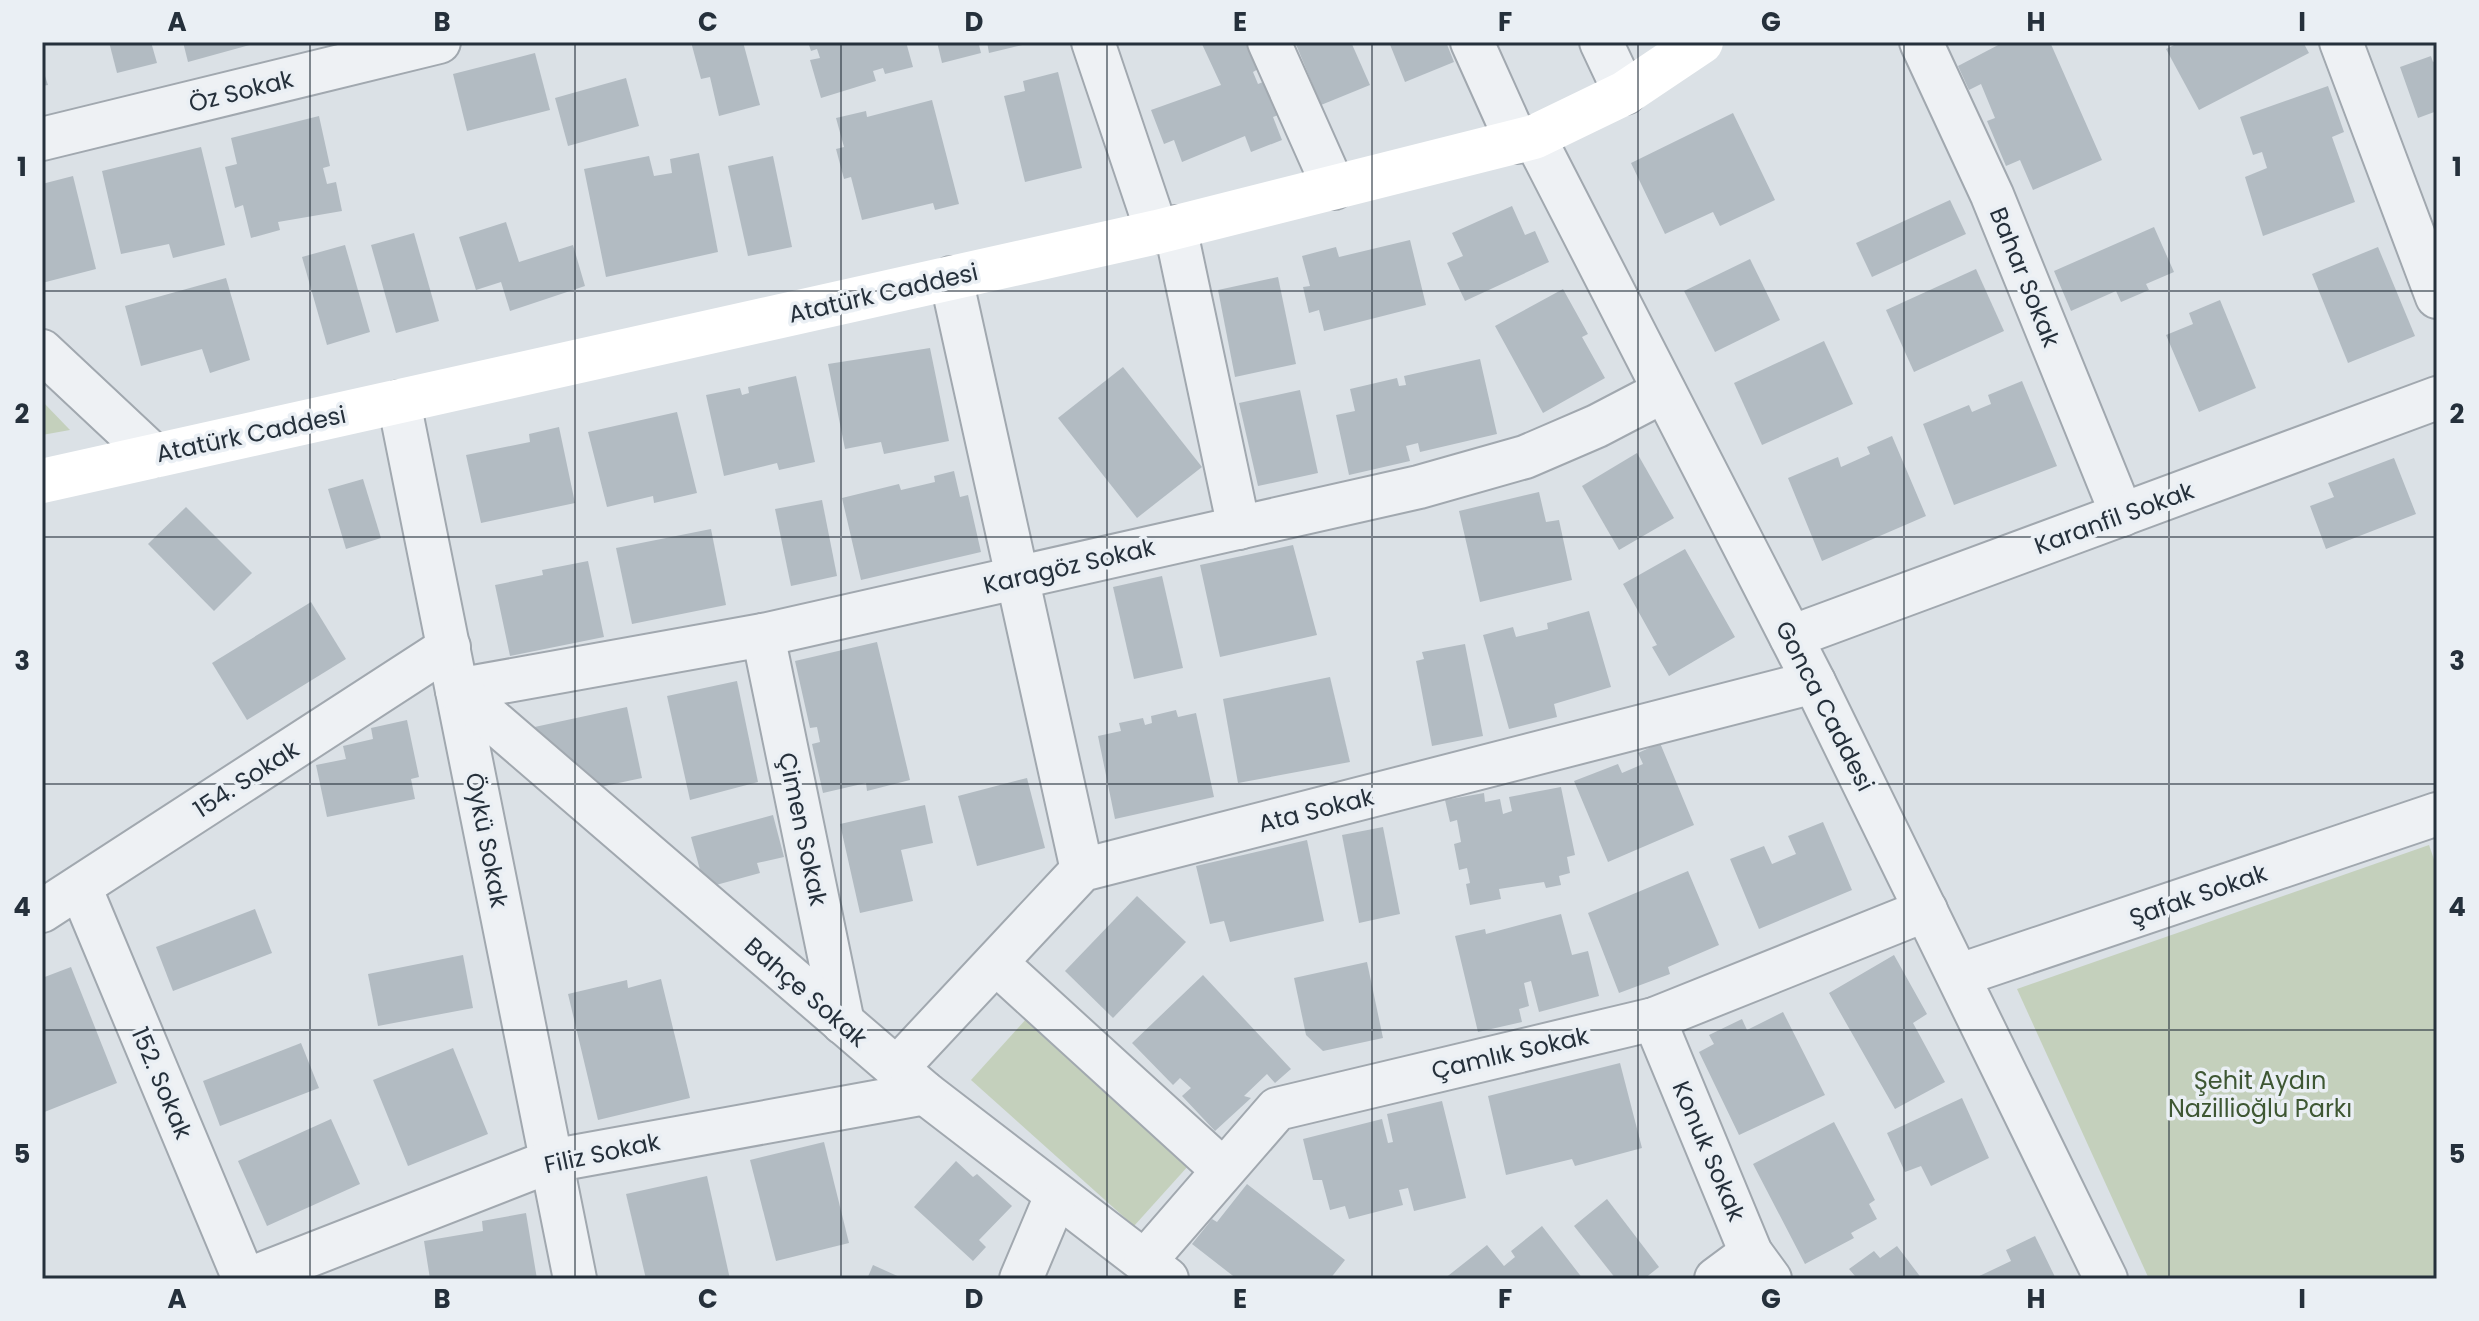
<svg xmlns="http://www.w3.org/2000/svg" width="2479" height="1321" font-family="Poppins,sans-serif">
<style>
.green{fill:#c4d0bc}
.building{fill:#b2bbc2}
.lines{fill:none;stroke-linecap:round;stroke-linejoin:round}
.minor-casing{stroke:#a1a8af;stroke-width:46}
.minor{stroke:#eef1f4;stroke-width:42}
.secondary{stroke:#fff;stroke-width:44}
.grid{fill:none;stroke:#25303b;stroke-width:2;stroke-opacity:0.55}
.labels{text-anchor:middle;dominant-baseline:central;stroke-width:7;stroke-linejoin:round;paint-order:stroke}
.street-label{font-size:24px;fill:#25303b;stroke:#eaeff4}
.park-label{font-size:24px;fill:#3e5733;stroke:#eaeff4}
.neatline{fill:none;stroke:#25303b;stroke-width:3}
.grid-label{font-size:26px;text-anchor:middle;font-weight:bold;fill:#25303b}
</style>
<rect width="100%" height="100%" fill="#dbe1e6"/>
<g class="green">
<path d="M 42,401 L 70,430 L 42,435 Z"/>
<path d="M 2429,845 L 2437,868 L 2437,1279 L 2149,1279 L 2017,989 Z"/>
<path d="M 1027,1018 L 1189,1165 L 1134,1226 L 971,1080 Z"/>
</g>
<g class="building">
<path d="M 109,42 L 151,42 L 157,63 L 117,73 Z"/>
<path d="M 183,42 L 257,42 L 257,43 L 188,62 Z"/>
<path d="M 691,42 L 743,42 L 760,105 L 719,116 L 710,77 L 701,79 Z"/>
<path d="M 808,42 L 906,42 L 913,67 L 885,74 L 883,68 L 873,71 L 876,81 L 821,98 L 810,60 L 820,58 L 817,49 L 811,51 Z"/>
<path d="M 937,42 L 986,42 L 986,43 L 979,45 L 981,53 L 942,63 Z"/>
<path d="M 987,42 L 1031,42 L 1031,43 L 989,53 Z"/>
<path d="M 1201,42 L 1248,42 L 1260,68 L 1253,72 L 1258,84 L 1268,80 L 1281,114 L 1273,117 L 1282,140 L 1251,152 L 1245,136 L 1182,162 L 1174,140 L 1164,144 L 1151,110 L 1221,85 Z"/>
<path d="M 1295,42 L 1351,42 L 1370,85 L 1321,105 Z"/>
<path d="M 1389,42 L 1446,42 L 1454,62 L 1405,82 Z"/>
<path d="M 2004,42 L 2050,42 L 2102,160 L 2033,190 L 2020,160 L 2006,166 L 1987,121 L 1995,118 L 1981,84 L 1969,90 L 1958,66 Z"/>
<path d="M 2180,42 L 2303,42 L 2309,53 L 2199,110 L 2166,49 Z"/>
<path d="M 535,53 L 550,110 L 467,131 L 453,74 Z"/>
<path d="M 2431,56 L 2433,62 L 2437,60 L 2437,111 L 2418,118 L 2400,67 Z"/>
<path d="M 42,67 L 48,85 L 42,86 Z"/>
<path d="M 1058,72 L 1082,168 L 1025,182 L 1004,96 L 1025,91 L 1023,81 Z"/>
<path d="M 626,78 L 639,126 L 568,146 L 555,98 Z"/>
<path d="M 2328,86 L 2344,132 L 2332,137 L 2355,202 L 2263,236 L 2245,177 L 2267,168 L 2262,152 L 2253,155 L 2240,117 Z"/>
<path d="M 932,100 L 959,204 L 935,210 L 933,203 L 862,220 L 851,177 L 844,179 L 836,149 L 844,147 L 836,118 L 866,111 L 867,117 Z"/>
<path d="M 1733,113 L 1775,200 L 1720,226 L 1713,212 L 1665,234 L 1631,163 Z"/>
<path d="M 319,116 L 330,166 L 323,168 L 327,184 L 336,182 L 342,211 L 278,222 L 280,230 L 251,238 L 243,205 L 235,208 L 225,167 L 237,164 L 231,138 Z"/>
<path d="M 201,147 L 225,245 L 173,258 L 169,244 L 121,254 L 102,171 Z"/>
<path d="M 699,153 L 718,252 L 606,277 L 584,169 L 649,156 L 654,176 L 672,173 L 670,159 Z"/>
<path d="M 773,156 L 792,247 L 748,256 L 728,166 Z"/>
<path d="M 73,176 L 96,269 L 42,283 L 42,184 Z"/>
<path d="M 1950,200 L 1966,234 L 1872,277 L 1856,243 Z"/>
<path d="M 1512,206 L 1525,235 L 1535,231 L 1549,262 L 1465,301 L 1447,263 L 1463,256 L 1452,233 Z"/>
<path d="M 506,222 L 519,262 L 573,245 L 585,286 L 510,311 L 501,282 L 476,290 L 459,237 Z"/>
<path d="M 2154,227 L 2174,272 L 2146,284 L 2149,290 L 2121,302 L 2116,291 L 2071,311 L 2054,271 Z"/>
<path d="M 414,233 L 439,321 L 396,333 L 371,245 Z"/>
<path d="M 1410,240 L 1426,305 L 1324,331 L 1319,310 L 1309,313 L 1303,287 L 1310,286 L 1302,256 L 1336,247 L 1339,257 Z"/>
<path d="M 345,245 L 370,332 L 327,345 L 302,257 Z"/>
<path d="M 2378,247 L 2415,336 L 2348,363 L 2312,274 Z"/>
<path d="M 1750,259 L 1780,320 L 1715,352 L 1684,291 Z"/>
<path d="M 1976,269 L 2004,331 L 1914,372 L 1886,310 Z"/>
<path d="M 1278,277 L 1296,364 L 1235,377 L 1218,290 Z"/>
<path d="M 226,278 L 250,360 L 210,373 L 202,349 L 141,366 L 125,306 Z"/>
<path d="M 1563,289 L 1588,334 L 1582,337 L 1605,378 L 1543,413 L 1495,326 Z"/>
<path d="M 2220,300 L 2256,388 L 2199,412 L 2166,335 L 2193,324 L 2189,313 Z"/>
<path d="M 1824,341 L 1853,404 L 1762,445 L 1734,383 Z"/>
<path d="M 930,348 L 949,441 L 884,454 L 881,442 L 845,449 L 828,364 Z"/>
<path d="M 1480,359 L 1497,434 L 1420,452 L 1418,443 L 1406,446 L 1410,461 L 1349,475 L 1336,415 L 1355,411 L 1350,389 L 1397,378 L 1399,386 L 1406,385 L 1404,376 Z"/>
<path d="M 1123,367 L 1202,467 L 1137,518 L 1058,418 Z"/>
<path d="M 796,376 L 815,462 L 779,470 L 777,463 L 724,476 L 706,395 L 740,388 L 742,395 L 749,393 L 748,387 Z"/>
<path d="M 2022,381 L 2057,466 L 1954,505 L 1923,424 L 1969,405 L 1972,412 L 1979,409 L 1991,404 L 1988,395 Z"/>
<path d="M 1300,390 L 1318,473 L 1258,486 L 1239,403 Z"/>
<path d="M 677,412 L 697,493 L 654,503 L 653,496 L 607,507 L 588,432 Z"/>
<path d="M 559,427 L 575,503 L 481,523 L 466,455 L 530,442 L 529,434 Z"/>
<path d="M 1892,436 L 1926,516 L 1822,561 L 1788,478 L 1838,457 L 1841,467 L 1870,454 L 1867,447 Z"/>
<path d="M 1637,453 L 1674,518 L 1619,550 L 1582,486 Z"/>
<path d="M 2394,458 L 2416,514 L 2326,549 L 2310,506 L 2334,497 L 2328,483 Z"/>
<path d="M 954,471 L 960,497 L 968,495 L 981,552 L 861,580 L 842,498 L 899,484 L 901,490 L 935,482 L 934,476 Z"/>
<path d="M 363,479 L 381,538 L 346,549 L 328,489 Z"/>
<path d="M 1539,492 L 1546,522 L 1559,520 L 1572,580 L 1480,602 L 1459,511 Z"/>
<path d="M 822,500 L 837,576 L 791,586 L 775,509 Z"/>
<path d="M 186,507 L 252,573 L 214,611 L 148,544 Z"/>
<path d="M 711,529 L 726,605 L 632,624 L 616,548 Z"/>
<path d="M 1293,545 L 1317,635 L 1220,657 L 1200,565 Z"/>
<path d="M 1685,549 L 1735,637 L 1669,676 L 1652,647 L 1657,645 L 1623,584 Z"/>
<path d="M 588,561 L 604,637 L 510,656 L 495,585 L 543,575 L 542,570 Z"/>
<path d="M 1162,576 L 1183,668 L 1134,679 L 1113,587 Z"/>
<path d="M 311,602 L 346,659 L 247,720 L 212,663 Z"/>
<path d="M 1589,611 L 1611,687 L 1554,704 L 1557,717 L 1509,729 L 1483,635 L 1513,627 L 1516,637 L 1548,629 L 1547,623 Z"/>
<path d="M 877,642 L 910,780 L 867,791 L 866,783 L 823,793 L 812,744 L 820,742 L 817,727 L 810,728 L 795,661 Z"/>
<path d="M 1465,644 L 1483,736 L 1432,746 L 1416,661 L 1424,659 L 1422,652 Z"/>
<path d="M 1330,677 L 1350,762 L 1238,783 L 1223,699 Z"/>
<path d="M 737,681 L 758,782 L 690,800 L 667,696 Z"/>
<path d="M 627,707 L 642,778 L 595,788 L 530,728 Z"/>
<path d="M 1176,710 L 1178,717 L 1196,713 L 1214,797 L 1115,819 L 1098,736 L 1121,731 L 1119,723 L 1143,718 L 1145,725 L 1152,723 L 1151,716 Z"/>
<path d="M 407,720 L 419,777 L 411,779 L 415,799 L 327,817 L 316,765 L 346,759 L 343,746 L 373,739 L 371,728 Z"/>
<path d="M 1660,743 L 1694,825 L 1608,862 L 1574,781 L 1618,764 L 1622,773 L 1643,764 L 1638,753 Z"/>
<path d="M 1027,778 L 1045,848 L 977,866 L 958,796 Z"/>
<path d="M 1561,787 L 1575,855 L 1567,857 L 1570,873 L 1559,876 L 1561,885 L 1546,888 L 1544,882 L 1499,889 L 1501,899 L 1470,905 L 1466,884 L 1470,883 L 1467,868 L 1459,870 L 1454,844 L 1461,842 L 1457,820 L 1450,822 L 1445,800 L 1484,793 L 1485,802 L 1500,799 L 1503,814 L 1512,811 L 1509,797 Z"/>
<path d="M 925,805 L 933,843 L 901,850 L 913,901 L 860,913 L 840,824 Z"/>
<path d="M 773,815 L 784,857 L 757,863 L 760,873 L 705,888 L 691,837 Z"/>
<path d="M 1823,822 L 1852,890 L 1759,929 L 1730,859 L 1764,846 L 1772,864 L 1796,854 L 1788,836 Z"/>
<path d="M 1383,827 L 1400,914 L 1359,923 L 1342,835 Z"/>
<path d="M 1307,840 L 1324,921 L 1230,942 L 1224,921 L 1210,924 L 1196,866 Z"/>
<path d="M 1688,871 L 1719,945 L 1668,967 L 1670,974 L 1619,993 L 1588,913 Z"/>
<path d="M 1137,896 L 1186,942 L 1113,1018 L 1065,971 Z"/>
<path d="M 255,909 L 272,953 L 173,991 L 156,947 Z"/>
<path d="M 1561,914 L 1572,955 L 1588,951 L 1599,996 L 1539,1012 L 1531,981 L 1524,983 L 1529,1006 L 1519,1009 L 1522,1022 L 1478,1032 L 1455,936 L 1485,929 L 1486,934 Z"/>
<path d="M 463,955 L 473,1008 L 378,1026 L 368,974 Z"/>
<path d="M 1894,955 L 1927,1014 L 1913,1023 L 1945,1082 L 1895,1109 L 1829,993 Z"/>
<path d="M 1367,962 L 1383,1038 L 1323,1051 L 1306,1035 L 1294,978 Z"/>
<path d="M 71,967 L 117,1083 L 42,1113 L 42,978 Z"/>
<path d="M 1203,975 L 1291,1069 L 1275,1083 L 1267,1074 L 1244,1096 L 1251,1098 L 1215,1131 L 1182,1096 L 1191,1088 L 1180,1078 L 1173,1085 L 1132,1043 Z"/>
<path d="M 661,979 L 690,1098 L 598,1120 L 568,994 L 627,980 L 628,988 Z"/>
<path d="M 1783,1012 L 1825,1095 L 1739,1135 L 1699,1052 L 1714,1044 L 1709,1035 L 1742,1019 L 1747,1030 Z"/>
<path d="M 301,1043 L 319,1088 L 220,1126 L 203,1081 Z"/>
<path d="M 453,1048 L 488,1134 L 408,1166 L 373,1080 Z"/>
<path d="M 1620,1063 L 1642,1148 L 1575,1166 L 1572,1159 L 1506,1175 L 1488,1096 Z"/>
<path d="M 1962,1098 L 1989,1158 L 1931,1186 L 1921,1166 L 1905,1172 L 1887,1133 Z"/>
<path d="M 1442,1101 L 1466,1198 L 1414,1211 L 1408,1188 L 1399,1190 L 1403,1205 L 1349,1219 L 1345,1206 L 1330,1210 L 1322,1180 L 1313,1180 L 1303,1139 L 1382,1119 L 1388,1143 L 1393,1142 L 1387,1114 Z"/>
<path d="M 331,1119 L 360,1184 L 267,1226 L 238,1161 Z"/>
<path d="M 1834,1122 L 1875,1200 L 1869,1204 L 1877,1219 L 1851,1233 L 1854,1238 L 1805,1264 L 1753,1164 Z"/>
<path d="M 824,1142 L 849,1243 L 776,1261 L 750,1160 Z"/>
<path d="M 956,1161 L 973,1177 L 977,1174 L 1012,1206 L 979,1240 L 986,1247 L 973,1261 L 914,1207 Z"/>
<path d="M 707,1176 L 730,1279 L 646,1279 L 626,1194 Z"/>
<path d="M 1247,1184 L 1345,1260 L 1330,1279 L 1237,1279 L 1192,1244 L 1212,1219 L 1217,1222 Z"/>
<path d="M 1607,1199 L 1659,1267 L 1644,1279 L 1616,1279 L 1574,1226 Z"/>
<path d="M 526,1213 L 537,1279 L 430,1279 L 424,1241 L 483,1231 L 482,1221 Z"/>
<path d="M 1542,1226 L 1583,1279 L 1444,1279 L 1487,1245 L 1504,1266 L 1515,1257 L 1511,1251 Z"/>
<path d="M 2035,1236 L 2056,1279 L 1973,1279 L 2011,1261 L 2006,1250 Z"/>
<path d="M 1897,1246 L 1922,1279 L 1851,1279 L 1855,1276 L 1849,1269 L 1874,1251 L 1880,1258 Z"/>
<path d="M 873,1265 L 904,1279 L 867,1279 Z"/>
</g>
<g class="lines">
<defs>
<g id="minor">
<path d="M 1093,42 L 1157,232"/>
<path d="M 1269,42 L 1334,188"/>
<path d="M 1472,42 L 1517,142"/>
<path d="M 1601,42 L 1625,93"/>
<path d="M 1921,42 L 1992,195 L 2122,515"/>
<path d="M 2341,42 L 2437,297"/>
<path d="M 1534,137 L 1814,682 L 2106,1279"/>
<path d="M 42,139 L 439,42"/>
<path d="M 1175,227 L 1239,528"/>
<path d="M 951,278 L 1082,870"/>
<path d="M 42,351 L 153,455"/>
<path d="M 399,402 L 575,1279"/>
<path d="M 763,635 L 843,1023"/>
<path d="M 1791,637 L 2437,398"/>
<path d="M 457,690 L 763,635 L 1419,487 L 1525,457 L 1597,426 L 1664,391"/>
<path d="M 457,690 L 925,1093 L 1167,1279"/>
<path d="M 80,887 L 244,1279"/>
<path d="M 42,911 L 449,647"/>
<path d="M 996,963 L 1223,1170"/>
<path d="M 1960,975 L 2437,814"/>
<path d="M 1654,1019 L 1751,1253 L 1770,1279"/>
<path d="M 896,1069 L 1082,870 L 1814,682"/>
<path d="M 1145,1261 L 1277,1109 L 1654,1019 L 1926,910"/>
<path d="M 249,1279 L 551,1161 L 925,1093"/>
<path d="M 1021,1279 L 1056,1196"/>
<path d="M 1716,1279 L 1751,1253"/>
</g>
</defs>
<use href="#minor" class="minor-casing"/>
<use href="#minor" class="minor"/>
<path class="secondary" d="M 42,481 L 1157,232 L 1534,137 L 1625,93 L 1701,42"/>
</g>
<path class="grid" d="M 310,42 L 310,1279M 575,42 L 575,1279M 841,42 L 841,1279M 1107,42 L 1107,1279M 1372,42 L 1372,1279M 1638,42 L 1638,1279M 1904,42 L 1904,1279M 2169,42 L 2169,1279M 42,291 L 2437,291M 42,537 L 2437,537M 42,784 L 2437,784M 42,1030 L 2437,1030"/>
<g class="labels">
<g class="street-label">
<text transform="translate(241 91) rotate(-14)">Öz Sokak</text>
<text transform="translate(2025 277) rotate(68)">Bahar Sokak</text>
<text transform="translate(883 293) rotate(-13)">Atatürk Caddesi</text>
<text transform="translate(251 434) rotate(-12)">Atatürk Caddesi</text>
<text transform="translate(2114 518) rotate(-20)">Karanfil Sokak</text>
<text transform="translate(1069 566) rotate(-13)">Karagöz Sokak</text>
<text transform="translate(1825 706) rotate(63)">Gonca Caddesi</text>
<text transform="translate(246 779) rotate(-33)">154. Sokak</text>
<text transform="translate(1316 810) rotate(-14)">Ata Sokak</text>
<text transform="translate(803 829) rotate(78)">Çimen Sokak</text>
<text transform="translate(487 840) rotate(79)">Öykü Sokak</text>
<text transform="translate(2198 895) rotate(-19)">Şafak Sokak</text>
<text transform="translate(806 992) rotate(41)">Bahçe Sokak</text>
<text transform="translate(1510 1053) rotate(-13)">Çamlık Sokak</text>
<text transform="translate(162 1083) rotate(67)">152. Sokak</text>
<text transform="translate(1709 1151) rotate(67)">Konuk Sokak</text>
<text transform="translate(602 1153) rotate(-12)">Filiz Sokak</text>
</g>
<g class="park-label">
<text x="2260" y="1080">Şehit Aydın<tspan x="2260" dy="28">Nazillioğlu Parkı</tspan></text>
</g>
</g>
<rect width="2479" height="1321" fill="none" stroke="#eaeff4" stroke-width="88"/>
<rect x="44" y="44" width="2391" height="1233" class="neatline"/>
<g class="grid-label">
<text x="177" y="31">A</text>
<text x="442" y="31">B</text>
<text x="708" y="31">C</text>
<text x="974" y="31">D</text>
<text x="1240" y="31">E</text>
<text x="1505" y="31">F</text>
<text x="1771" y="31">G</text>
<text x="2036" y="31">H</text>
<text x="2302" y="31">I</text>
<text x="22" y="176">1</text>
<text x="2457" y="176">1</text>
<text x="22" y="423">2</text>
<text x="2457" y="423">2</text>
<text x="22" y="670">3</text>
<text x="2457" y="670">3</text>
<text x="22" y="916">4</text>
<text x="2457" y="916">4</text>
<text x="22" y="1163">5</text>
<text x="2457" y="1163">5</text>
<text x="177" y="1308">A</text>
<text x="442" y="1308">B</text>
<text x="708" y="1308">C</text>
<text x="974" y="1308">D</text>
<text x="1240" y="1308">E</text>
<text x="1505" y="1308">F</text>
<text x="1771" y="1308">G</text>
<text x="2036" y="1308">H</text>
<text x="2302" y="1308">I</text>
</g>
</svg>
